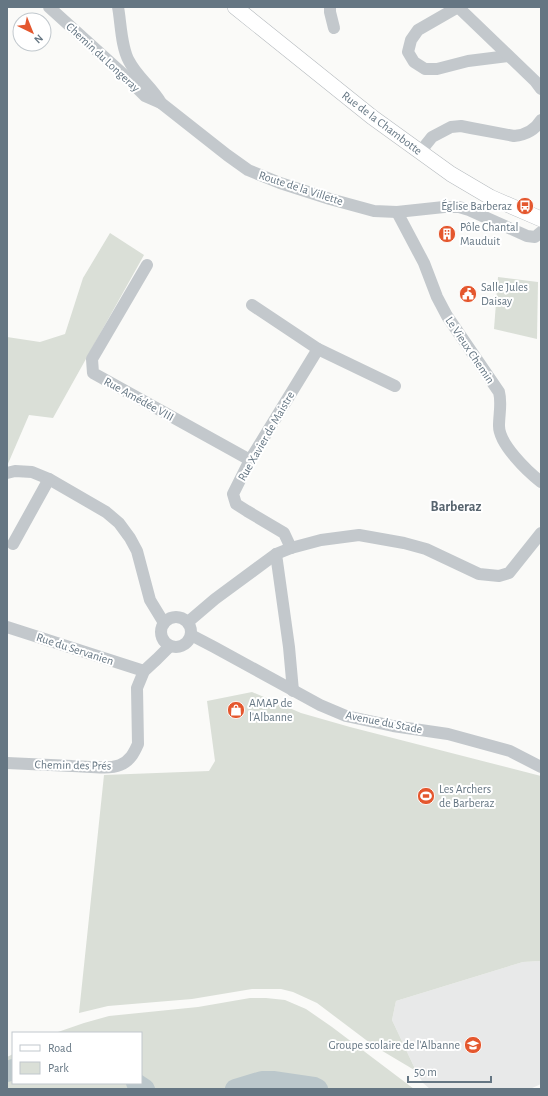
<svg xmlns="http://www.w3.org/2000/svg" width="548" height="1096" font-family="'Alegreya Sans',sans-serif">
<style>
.built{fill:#e8e9e9}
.green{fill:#dadfd7}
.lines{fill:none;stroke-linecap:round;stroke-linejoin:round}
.river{stroke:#bbc7cb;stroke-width:20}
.major-casing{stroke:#b5babe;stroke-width:16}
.minor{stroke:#c3c8cc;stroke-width:12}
.major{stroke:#fff;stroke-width:15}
.labels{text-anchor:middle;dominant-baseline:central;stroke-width:4;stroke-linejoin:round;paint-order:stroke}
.street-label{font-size:12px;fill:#657683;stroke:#fff}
.poi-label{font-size:12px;fill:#657683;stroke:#fff;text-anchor:start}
.quarter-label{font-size:14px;font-weight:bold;fill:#57646e;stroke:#fff}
</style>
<rect width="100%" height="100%" fill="#fafaf8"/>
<path class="built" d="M 541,961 L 541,1084 L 530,1089 L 430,1089 L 423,1083 L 416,1071 L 392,1020 L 396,1001 L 523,962 Z"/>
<g class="green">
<path d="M 110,233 L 144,255 L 53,418 L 29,415 L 7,466 L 7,337 L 40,342 L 65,334 L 83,278 Z"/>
<path d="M 498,277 L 538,282 L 537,339 L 494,329 Z"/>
<path d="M 252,692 L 301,713 L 350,727 L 541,776 L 541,961 L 523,962 L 396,1001 L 392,1020 L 416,1071 L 374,1046 L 317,1003 L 293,992 L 281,989 L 252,989 L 192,999 L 108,1006 L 79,1013 L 104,775 L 209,771 L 215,761 L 207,701 Z"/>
<path d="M 250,998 L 266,998 L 285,1000 L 306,1009 L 332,1027 L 414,1089 L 7,1089 L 7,1057 L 13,1054 L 13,1083 L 141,1083 L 141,1033 L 55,1033 L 84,1023 L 109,1016 L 198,1007 Z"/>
</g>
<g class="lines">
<g class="river">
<path d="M 7,1072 L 13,1069"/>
<path d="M 136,1083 L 145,1089"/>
<path d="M 235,1089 L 262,1081 L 273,1081 L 314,1087 L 318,1089"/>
</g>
<defs>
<path id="major" d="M 235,7 L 372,117 L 451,174 L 490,197 L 541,219"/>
</defs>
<use href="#major" class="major-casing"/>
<g class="minor">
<path d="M 49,7 L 123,74 L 145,96 L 161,103"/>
<path d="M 118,7 C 121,23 121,47 129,61 C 137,77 152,87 161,103 L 227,155 L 248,170 L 280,183 L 330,199 L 374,211 L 397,212 L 444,207 L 459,207 L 469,210 L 527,236 L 535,237 L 541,232"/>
<path d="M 330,7 L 330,12 L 334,28"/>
<path d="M 458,7 L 418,30 L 411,40 L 408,52 L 414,62 L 425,69 L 437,69 L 468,61 L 508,56"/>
<path d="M 458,7 L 535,81 L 541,89"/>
<path d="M 420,152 L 432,137 L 451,127 L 461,126 L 471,128 L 514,136 C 526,135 535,130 541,120"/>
<path d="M 397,212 L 424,263 L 437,297 L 447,316 L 499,392 C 502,403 499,414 499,426 C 499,444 527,471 541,482"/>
<path d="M 147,265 L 92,359 L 93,373 L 250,460"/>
<path d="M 252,305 L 318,349 L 395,386"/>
<path d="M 7,473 L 15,471 L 32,472 L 49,479 L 106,512 L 119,523 L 130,538 L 137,551 L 150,600 L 164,623"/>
<path d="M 13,544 L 49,479"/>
<path d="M 291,548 L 284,533 L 247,511 L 236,504 L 233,494 L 250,460 L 318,349"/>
<path d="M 276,554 L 289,647 L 293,691"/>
<circle cx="176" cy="632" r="15"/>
<path d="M 188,622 L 215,599 L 276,554 L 291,548 L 321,540 L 359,535 L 404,543 L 426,549 L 479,574 L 499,576 L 509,573 L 541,533"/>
<path d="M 7,627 L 144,671"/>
<path d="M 191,635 L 214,647 L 320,705 L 346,716 L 393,726 L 448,734 L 510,751 L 541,767"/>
<path d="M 7,763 C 29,764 50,765 72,766 C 86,766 108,770 120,765 C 130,761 134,753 138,744 L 137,688 L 144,671 L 157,659 L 170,646"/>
</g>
<use href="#major" class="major"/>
</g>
<defs>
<symbol id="bus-disc" viewBox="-11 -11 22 22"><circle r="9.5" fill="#e4572e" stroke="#fff"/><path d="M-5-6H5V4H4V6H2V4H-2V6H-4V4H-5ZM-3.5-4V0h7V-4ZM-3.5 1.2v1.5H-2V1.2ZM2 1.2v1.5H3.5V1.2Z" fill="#fff"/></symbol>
<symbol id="building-disc" viewBox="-11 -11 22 22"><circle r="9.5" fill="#e4572e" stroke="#fff"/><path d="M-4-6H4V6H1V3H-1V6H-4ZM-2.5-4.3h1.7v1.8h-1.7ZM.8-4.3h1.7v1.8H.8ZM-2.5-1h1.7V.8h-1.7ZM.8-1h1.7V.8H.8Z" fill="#fff"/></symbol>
<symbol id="civic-disc" viewBox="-11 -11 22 22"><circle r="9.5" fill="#e4572e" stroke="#fff"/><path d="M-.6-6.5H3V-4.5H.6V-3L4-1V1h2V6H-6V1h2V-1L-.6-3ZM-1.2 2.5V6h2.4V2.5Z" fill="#fff"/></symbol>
<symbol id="shop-disc" viewBox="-11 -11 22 22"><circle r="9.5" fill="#e4572e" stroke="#fff"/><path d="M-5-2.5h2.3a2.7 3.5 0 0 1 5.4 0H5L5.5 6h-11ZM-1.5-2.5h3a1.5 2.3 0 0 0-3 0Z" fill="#fff"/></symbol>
<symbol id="stadium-disc" viewBox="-11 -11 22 22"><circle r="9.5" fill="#e4572e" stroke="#fff"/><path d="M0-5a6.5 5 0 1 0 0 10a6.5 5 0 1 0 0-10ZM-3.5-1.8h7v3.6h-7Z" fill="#fff"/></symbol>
<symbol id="school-disc" viewBox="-11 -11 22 22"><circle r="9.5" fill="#e4572e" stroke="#fff"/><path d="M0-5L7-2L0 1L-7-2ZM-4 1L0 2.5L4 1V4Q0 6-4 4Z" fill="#fff"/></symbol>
</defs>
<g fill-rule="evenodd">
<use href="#bus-disc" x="515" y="196" width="20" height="20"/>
<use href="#building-disc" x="437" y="224" width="20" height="20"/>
<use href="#civic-disc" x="458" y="284" width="20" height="20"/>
<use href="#shop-disc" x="226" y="700" width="20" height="20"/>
<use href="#stadium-disc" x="416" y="786" width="20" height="20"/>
<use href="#school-disc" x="463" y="1035" width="20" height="20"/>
</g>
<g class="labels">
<g class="street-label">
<text transform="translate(103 57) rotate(43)">Chemin du Longeray</text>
<text transform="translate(382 123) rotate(37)">Rue de la Chambotte</text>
<text transform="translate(301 188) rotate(18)">Route de la Villette</text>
<text transform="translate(470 350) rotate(56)">Le Vieux Chemin</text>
<text transform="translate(139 399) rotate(29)">Rue Amédée VIII</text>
<text transform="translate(266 436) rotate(-60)">Rue Xavier de Maistre</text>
<text transform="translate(75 649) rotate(18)">Rue du Servanien</text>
<text transform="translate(384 722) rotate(11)">Avenue du Stade</text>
<text transform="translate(73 765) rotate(1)">Chemin des Prés</text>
</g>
<g class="poi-label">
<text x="512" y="206" text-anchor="end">Église Barberaz</text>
<text x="460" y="227">Pôle Chantal<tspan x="460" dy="14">Mauduit</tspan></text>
<text x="481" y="287">Salle Jules<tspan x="481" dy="14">Daisay</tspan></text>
<text x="249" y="703">AMAP de<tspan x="249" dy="14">l'Albanne</tspan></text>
<text x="439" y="789">Les Archers<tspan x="439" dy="14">de Barberaz</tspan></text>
<text x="460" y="1045" text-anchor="end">Groupe scolaire de l'Albanne</text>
</g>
<g class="quarter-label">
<text x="456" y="507">Barberaz</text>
</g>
</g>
<rect width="548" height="1096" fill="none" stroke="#657683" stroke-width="16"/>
<rect x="12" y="1032" width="130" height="52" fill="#ffffff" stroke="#c1c8cd"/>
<rect x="20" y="1045" width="20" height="6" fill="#ffffff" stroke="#c1c8cd"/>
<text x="48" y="1052" font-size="12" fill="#657683">Road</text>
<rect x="20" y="1062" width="20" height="12" fill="#dadfd7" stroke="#c1c8cd"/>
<text x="48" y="1072" font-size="12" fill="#657683">Park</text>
<g transform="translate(32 32) rotate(137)"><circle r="19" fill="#ffffff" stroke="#c1c8cd"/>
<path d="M0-3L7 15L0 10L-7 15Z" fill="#e4572e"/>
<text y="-6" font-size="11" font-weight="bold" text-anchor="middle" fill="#657683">N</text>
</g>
<path d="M408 1076v6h83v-6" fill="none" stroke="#657683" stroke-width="2"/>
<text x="414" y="1076" font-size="12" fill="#657683" stroke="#ffffff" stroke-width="3" paint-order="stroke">50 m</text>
</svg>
